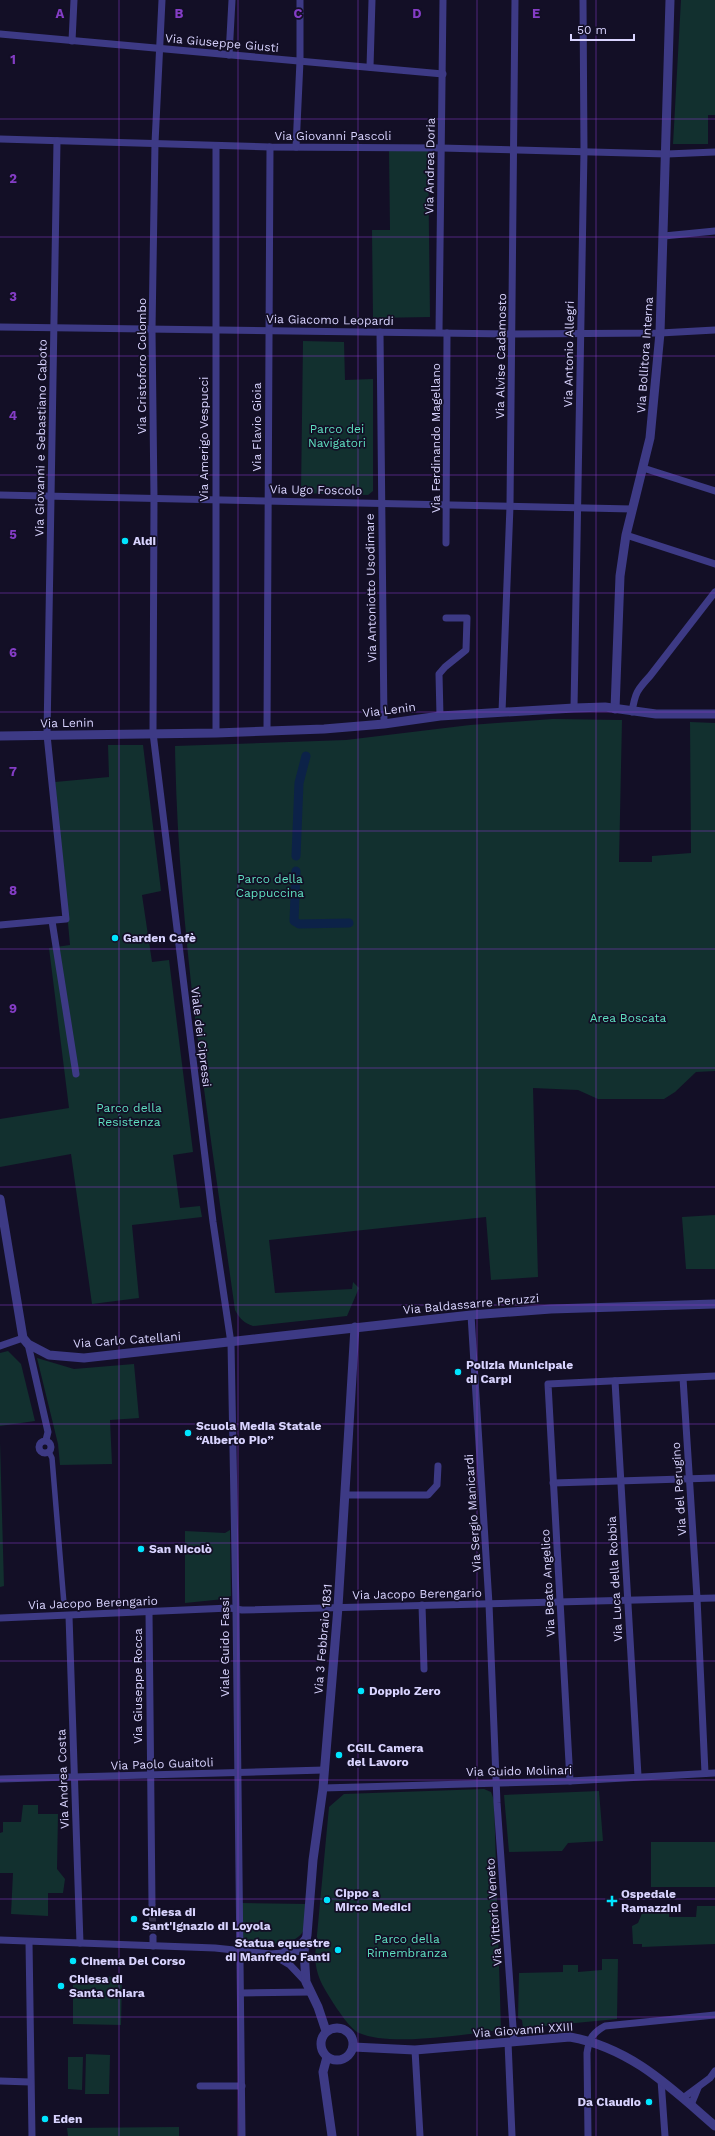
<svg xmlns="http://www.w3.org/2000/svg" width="715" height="2136" font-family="'Work Sans',sans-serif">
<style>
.green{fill:#12302f}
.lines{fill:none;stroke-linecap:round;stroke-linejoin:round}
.canal{stroke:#0c2248;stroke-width:9}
.pedestrian-tunnel{stroke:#312d47;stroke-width:5.5;stroke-dasharray:5.5 3;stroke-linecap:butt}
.minor-tunnel{stroke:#312d47;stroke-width:7;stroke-dasharray:7 3.5;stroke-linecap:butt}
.pedestrian{stroke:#3d3a85;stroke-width:5.5}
.minor{stroke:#3d3a85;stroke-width:7}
.tertiary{stroke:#3d3a85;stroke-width:9}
.grid{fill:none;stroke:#843dc5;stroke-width:1;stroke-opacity:0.55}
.poi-dot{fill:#00e5ff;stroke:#130f26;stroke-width:1.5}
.labels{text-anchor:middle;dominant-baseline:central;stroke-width:3.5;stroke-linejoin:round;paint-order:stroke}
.street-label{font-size:12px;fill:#d9d4ff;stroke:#130f26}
.park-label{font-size:12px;fill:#5fe0c0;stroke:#130f26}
.poi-label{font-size:12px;font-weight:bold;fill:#d9d4ff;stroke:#130f26;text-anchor:start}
.grid-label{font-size:13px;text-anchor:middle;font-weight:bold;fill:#843dc5;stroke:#130f26;stroke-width:3.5;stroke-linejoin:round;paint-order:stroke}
</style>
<rect width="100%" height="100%" fill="#130f26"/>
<g class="green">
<path d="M 681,0 L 715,0 L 715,115 L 708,115 L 708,144 L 673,144 Z"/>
<path d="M 389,151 L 428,151 L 430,317 L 373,318 L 372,230 L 390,230 Z"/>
<path d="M 303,341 L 344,342 L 345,380 L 373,379 L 373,491 L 368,495 L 301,493 Z"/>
<path d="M 553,719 L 622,720 L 619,862 L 652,862 L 652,856 L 691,853 L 690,722 L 715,723 L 715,1071 L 696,1072 L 675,1092 L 664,1099 L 598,1099 L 578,1090 L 533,1088 L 538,1277 L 491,1280 L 486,1217 L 269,1240 L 275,1293 L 352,1289 L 353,1282 L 359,1288 L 347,1316 L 253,1326 C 244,1323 240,1319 235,1310 C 209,1124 178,935 175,746 L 346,740 L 470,725 Z"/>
<path d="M 108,745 L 143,745 L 161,891 L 142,895 L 152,962 L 169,960 L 193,1152 L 173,1155 L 180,1208 L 200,1206 L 202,1217 L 132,1225 L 139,1298 L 92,1304 L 71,1154 L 0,1167 L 0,1119 L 69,1108 L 49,948 L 70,945 L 55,782 L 109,777 Z"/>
<path d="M 715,1215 L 715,1269 L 686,1269 L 682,1217 Z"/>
<path d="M 8,1351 L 21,1364 L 35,1421 L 0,1426 L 0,1353 Z"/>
<path d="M 37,1358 L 74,1369 L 134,1364 L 139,1418 L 110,1420 L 112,1464 L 60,1465 L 58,1444 Z"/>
<path d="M 0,1442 L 4,1586 L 0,1587 Z"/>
<path d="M 230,1530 L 231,1596 L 224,1599 L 185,1603 L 185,1531 L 225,1533 Z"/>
<path d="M 484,1789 L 491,1792 L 494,1800 L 501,2030 C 465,2034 391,2047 359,2033 C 351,2030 337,2009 332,2001 C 322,1985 316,1976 315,1956 L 329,1807 L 344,1794 Z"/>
<path d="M 599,1791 L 603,1841 L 568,1843 L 562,1851 L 509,1852 L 504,1795 Z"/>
<path d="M 23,1805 L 38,1805 L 38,1814 L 58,1814 L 57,1869 L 65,1879 L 63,1893 L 48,1893 L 48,1916 L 11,1914 L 13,1873 L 0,1873 L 0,1833 L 3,1832 L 3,1822 L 21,1822 Z"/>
<rect x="651" y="1842" width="64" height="45"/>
<path d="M 242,1903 L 306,1904 C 306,1911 307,1922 304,1929 C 297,1949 259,1943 242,1943 Z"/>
<path d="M 645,1906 L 669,1906 L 669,1917 L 696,1917 L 697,1906 L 715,1906 L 715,1944 L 642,1947 L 642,1944 L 633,1944 L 632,1926 L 638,1923 Z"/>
<path d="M 602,1959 L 618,1959 L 617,2019 L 523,2028 L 522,2020 L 518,2018 L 519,1973 L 563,1972 L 563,1965 L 578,1965 L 578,1972 L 602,1970 Z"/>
<path d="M 73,1976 L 122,1977 L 121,2025 L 73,2024 Z"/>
<path d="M 86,2054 L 110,2055 L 109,2094 L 85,2094 Z"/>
<path d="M 68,2057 L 83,2057 L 82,2090 L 68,2089 Z"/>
<path d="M 179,2127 L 179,2136 L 68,2136 L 67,2128 Z"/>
</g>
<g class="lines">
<g class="canal">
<path d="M 296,856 L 299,783 L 306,756"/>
<path d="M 296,871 L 294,921 L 299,924 L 349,923"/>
</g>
<path class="pedestrian-tunnel" d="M 64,1604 L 64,1611"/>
<path class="minor-tunnel" d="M 152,1904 L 153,1937"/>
<path class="pedestrian" d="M 49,1452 L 52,1458 L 64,1604"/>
<g class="minor">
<path d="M 162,0 L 155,143 L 152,330 L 154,498 L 153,733 L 213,1222 L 231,1343 L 236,1609 L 242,2136"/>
<path d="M 0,34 L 443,74"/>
<path d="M 72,41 L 74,0"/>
<path d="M 229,55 L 232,0"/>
<path d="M 370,67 L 372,0"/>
<path d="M 0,139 L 270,147 L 441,148 L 667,154 L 715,152"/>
<path d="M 296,147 L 300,61 L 300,0"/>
<path d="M 664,236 L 715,231"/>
<path d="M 0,327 L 512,334 L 660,333 L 715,330"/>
<path d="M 380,332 L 384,724"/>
<path d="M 439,332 L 443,0"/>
<path d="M 643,468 L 715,491"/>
<path d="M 0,495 L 632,509"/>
<path d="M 626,535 L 715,564"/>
<path d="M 446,543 L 447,333"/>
<path d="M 574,708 L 584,151 L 583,0"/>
<path d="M 502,712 L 510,506 L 515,0"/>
<path d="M 632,712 C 635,693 637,690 650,676 L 715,592"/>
<path d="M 440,716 L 439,674 L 445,667 L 466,650 L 467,618 L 446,618"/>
<path d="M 267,731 L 270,147"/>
<path d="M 216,733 L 216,146"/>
<path d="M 52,921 L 76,1074"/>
<path d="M 0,925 L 66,919 L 47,735 L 57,141"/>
<path d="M 471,1315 L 489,1604 L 497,1803 L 514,2041"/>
<path d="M 28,1344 L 48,1432 L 46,1440"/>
<path d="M 0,1346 L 23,1338"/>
<path d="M 683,1378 L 697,1598 L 705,1773"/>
<path d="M 615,1381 L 638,1776"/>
<circle cx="45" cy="1447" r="6"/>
<path d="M 553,1483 L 715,1478"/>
<path d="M 345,1495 L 428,1495 L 437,1485 L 438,1466"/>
<path d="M 422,1605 L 424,1669"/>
<path d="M 149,1612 L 152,1904"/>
<path d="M 69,1616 L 80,1943"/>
<path d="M 0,1618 L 230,1608 L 242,1610 L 715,1598"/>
<path d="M 0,1779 L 324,1770"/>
<path d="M 570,1781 L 548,1384 L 715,1376"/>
<path d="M 323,1788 L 570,1781 L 715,1773"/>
<path d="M 153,1937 L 153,1946"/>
<path d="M 0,1940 L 215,1948 L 271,1954 L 304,1951"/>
<path d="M 29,1942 L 32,2136"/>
<path d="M 285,1949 L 302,1942 L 307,1936"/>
<path d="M 273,1955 L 290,1965 L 306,1982"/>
<path d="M 241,1993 L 311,1992"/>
<path d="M 508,2042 L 512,2136"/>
<path d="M 415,2050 L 420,2136"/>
<path d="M 661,2080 L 665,2136"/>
<path d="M 0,2081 L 30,2082"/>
<path d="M 200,2086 L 242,2086"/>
<path d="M 683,2098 L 710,2078 L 715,2071"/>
<path d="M 691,2105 L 698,2088"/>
<path d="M 588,2136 L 587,2053 C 589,2039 592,2033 605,2026 L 715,2015"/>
</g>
<g class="tertiary">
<path d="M 615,709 L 620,576 L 626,535 L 650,438 L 660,333 L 670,0"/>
<path d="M 0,736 L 216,733 L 324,729 L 384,724 L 440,716 L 574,708 L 605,707 L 656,714 L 715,714"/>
<path d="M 0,1199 L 23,1338 L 28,1344 L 49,1355 L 84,1358 L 471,1315 L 551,1309 L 715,1304"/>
<circle cx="337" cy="2044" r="16"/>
<path d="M 326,2031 L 318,2007 L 306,1982 L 304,1951 L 307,1935 L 313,1860 L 323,1788 L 338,1607 L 355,1327"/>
<path d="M 353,2047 L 415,2050 L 570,2037 C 631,2048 670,2087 715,2126"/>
<path d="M 327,2057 L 323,2072 L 332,2136"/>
</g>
</g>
<path class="grid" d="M 119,0 L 119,2136M 238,0 L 238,2136M 358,0 L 358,2136M 477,0 L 477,2136M 596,0 L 596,2136M 0,119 L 715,119M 0,237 L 715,237M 0,356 L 715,356M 0,475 L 715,475M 0,593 L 715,593M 0,712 L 715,712M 0,831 L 715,831M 0,949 L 715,949M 0,1068 L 715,1068M 0,1187 L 715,1187M 0,1305 L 715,1305M 0,1424 L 715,1424M 0,1543 L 715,1543M 0,1661 L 715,1661M 0,1780 L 715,1780M 0,1899 L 715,1899M 0,2017 L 715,2017"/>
<g class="poi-dot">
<circle cx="125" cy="541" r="4"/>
<circle cx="115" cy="938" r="4"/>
<circle cx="458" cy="1372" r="4"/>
<circle cx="188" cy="1433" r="4"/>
<circle cx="141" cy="1549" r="4"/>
<circle cx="361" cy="1691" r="4"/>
<circle cx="339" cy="1755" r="4"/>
<circle cx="327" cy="1900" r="4"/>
<path d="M610 1895h4v4h4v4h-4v4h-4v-4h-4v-4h4z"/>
<circle cx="134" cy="1919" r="4"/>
<circle cx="338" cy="1950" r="4"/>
<circle cx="73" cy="1961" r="4"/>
<circle cx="61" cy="1986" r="4"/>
<circle cx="649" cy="2102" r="4"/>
<circle cx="45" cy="2119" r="4"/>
</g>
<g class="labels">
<g class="street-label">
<text transform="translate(222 43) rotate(5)">Via Giuseppe Giusti</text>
<text x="333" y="136">Via Giovanni Pascoli</text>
<text transform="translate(430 166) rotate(-89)">Via Andrea Doria</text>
<text transform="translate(330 320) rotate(1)">Via Giacomo Leopardi</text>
<text transform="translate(569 354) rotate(-89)">Via Antonio Allegri</text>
<text transform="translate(645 355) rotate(-86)">Via Bollitora Interna</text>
<text transform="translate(501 356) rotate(-89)">Via Alvise Cadamosto</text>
<text transform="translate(142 366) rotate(-90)">Via Cristoforo Colombo</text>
<text transform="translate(257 427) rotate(-90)">Via Flavio Gioia</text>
<text transform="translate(41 438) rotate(-89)">Via Giovanni e Sebastiano Caboto</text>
<text transform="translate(436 438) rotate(-90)">Via Ferdinando Magellano</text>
<text transform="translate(204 439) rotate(-90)">Via Amerigo Vespucci</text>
<text transform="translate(316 490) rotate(1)">Via Ugo Foscolo</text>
<text transform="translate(371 588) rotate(-91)">Via Antoniotto Usodimare</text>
<text transform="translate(389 710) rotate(-7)">Via Lenin</text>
<text transform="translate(67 723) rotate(-1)">Via Lenin</text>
<text transform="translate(201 1037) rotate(83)">Viale dei Cipressi</text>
<text transform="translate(471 1304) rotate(-5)">Via Baldassarre Peruzzi</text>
<text transform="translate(127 1340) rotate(-4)">Via Carlo Catellani</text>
<text transform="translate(679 1489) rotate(-94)">Via del Perugino</text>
<text transform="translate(473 1513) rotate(-94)">Via Sergio Manicardi</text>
<text transform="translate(615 1579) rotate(-93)">Via Luca della Robbia</text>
<text transform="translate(548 1583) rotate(-93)">Via Beato Angelico</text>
<text transform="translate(417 1594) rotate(-1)">Via Jacopo Berengario</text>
<text transform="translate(93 1603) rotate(-2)">Via Jacopo Berengario</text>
<text transform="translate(323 1639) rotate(-85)">Via 3 Febbraio 1831</text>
<text transform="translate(225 1647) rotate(-90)">Viale Guido Fassi</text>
<text transform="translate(138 1686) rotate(-90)">Via Giuseppe Rocca</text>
<text transform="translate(162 1764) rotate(-2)">Via Paolo Guaitoli</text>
<text transform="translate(519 1771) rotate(-1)">Via Guido Molinari</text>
<text transform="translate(63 1779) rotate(-92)">Via Andrea Costa</text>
<text transform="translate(494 1912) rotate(-94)">Via Vittorio Veneto</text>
<text transform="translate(523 2030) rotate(-4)">Via Giovanni XXIII</text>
</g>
<g class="park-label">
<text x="337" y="429">Parco dei<tspan x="337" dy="14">Navigatori</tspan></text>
<text x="270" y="879">Parco della<tspan x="270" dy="14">Cappuccina</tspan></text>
<text x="628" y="1018">Area Boscata</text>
<text x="129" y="1108">Parco della<tspan x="129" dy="14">Resistenza</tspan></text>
<text x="407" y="1939">Parco della<tspan x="407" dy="14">Rimembranza</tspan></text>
</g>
<g class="poi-label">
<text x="133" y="541">Aldi</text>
<text x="123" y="938">Garden Cafè</text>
<text x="466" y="1365">Polizia Municipale<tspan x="466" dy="14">di Carpi</tspan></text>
<text x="196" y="1426">Scuola Media Statale<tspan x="196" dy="14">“Alberto Pio”</tspan></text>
<text x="149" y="1549">San Nicolò</text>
<text x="369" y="1691">Doppio Zero</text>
<text x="347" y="1748">CGIL Camera<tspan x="347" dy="14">del Lavoro</tspan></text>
<text x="335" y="1893">Cippo a<tspan x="335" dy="14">Mirco Medici</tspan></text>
<text x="621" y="1894">Ospedale<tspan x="621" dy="14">Ramazzini</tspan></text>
<text x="142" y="1912">Chiesa di<tspan x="142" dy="14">Sant'Ignazio di Loyola</tspan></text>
<text x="330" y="1943" text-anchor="end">Statua equestre<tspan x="330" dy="14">di Manfredo Fanti</tspan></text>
<text x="81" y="1961">Cinema Del Corso</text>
<text x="69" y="1979">Chiesa di<tspan x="69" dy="14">Santa Chiara</tspan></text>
<text x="641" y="2102" text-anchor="end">Da Claudio</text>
<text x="53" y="2119">Eden</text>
</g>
</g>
<g class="grid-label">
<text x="60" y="18">A</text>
<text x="179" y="18">B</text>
<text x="298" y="18">C</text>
<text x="417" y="18">D</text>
<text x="536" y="18">E</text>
<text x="13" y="64">1</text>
<text x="13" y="183">2</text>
<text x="13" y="301">3</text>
<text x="13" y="420">4</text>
<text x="13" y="539">5</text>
<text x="13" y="657">6</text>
<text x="13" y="776">7</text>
<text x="13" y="895">8</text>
<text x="13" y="1013">9</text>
</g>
<path d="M571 34v6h63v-6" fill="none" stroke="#d9d4ff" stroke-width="2"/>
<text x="577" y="34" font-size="12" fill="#d9d4ff" stroke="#130f26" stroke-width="3" paint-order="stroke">50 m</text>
</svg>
